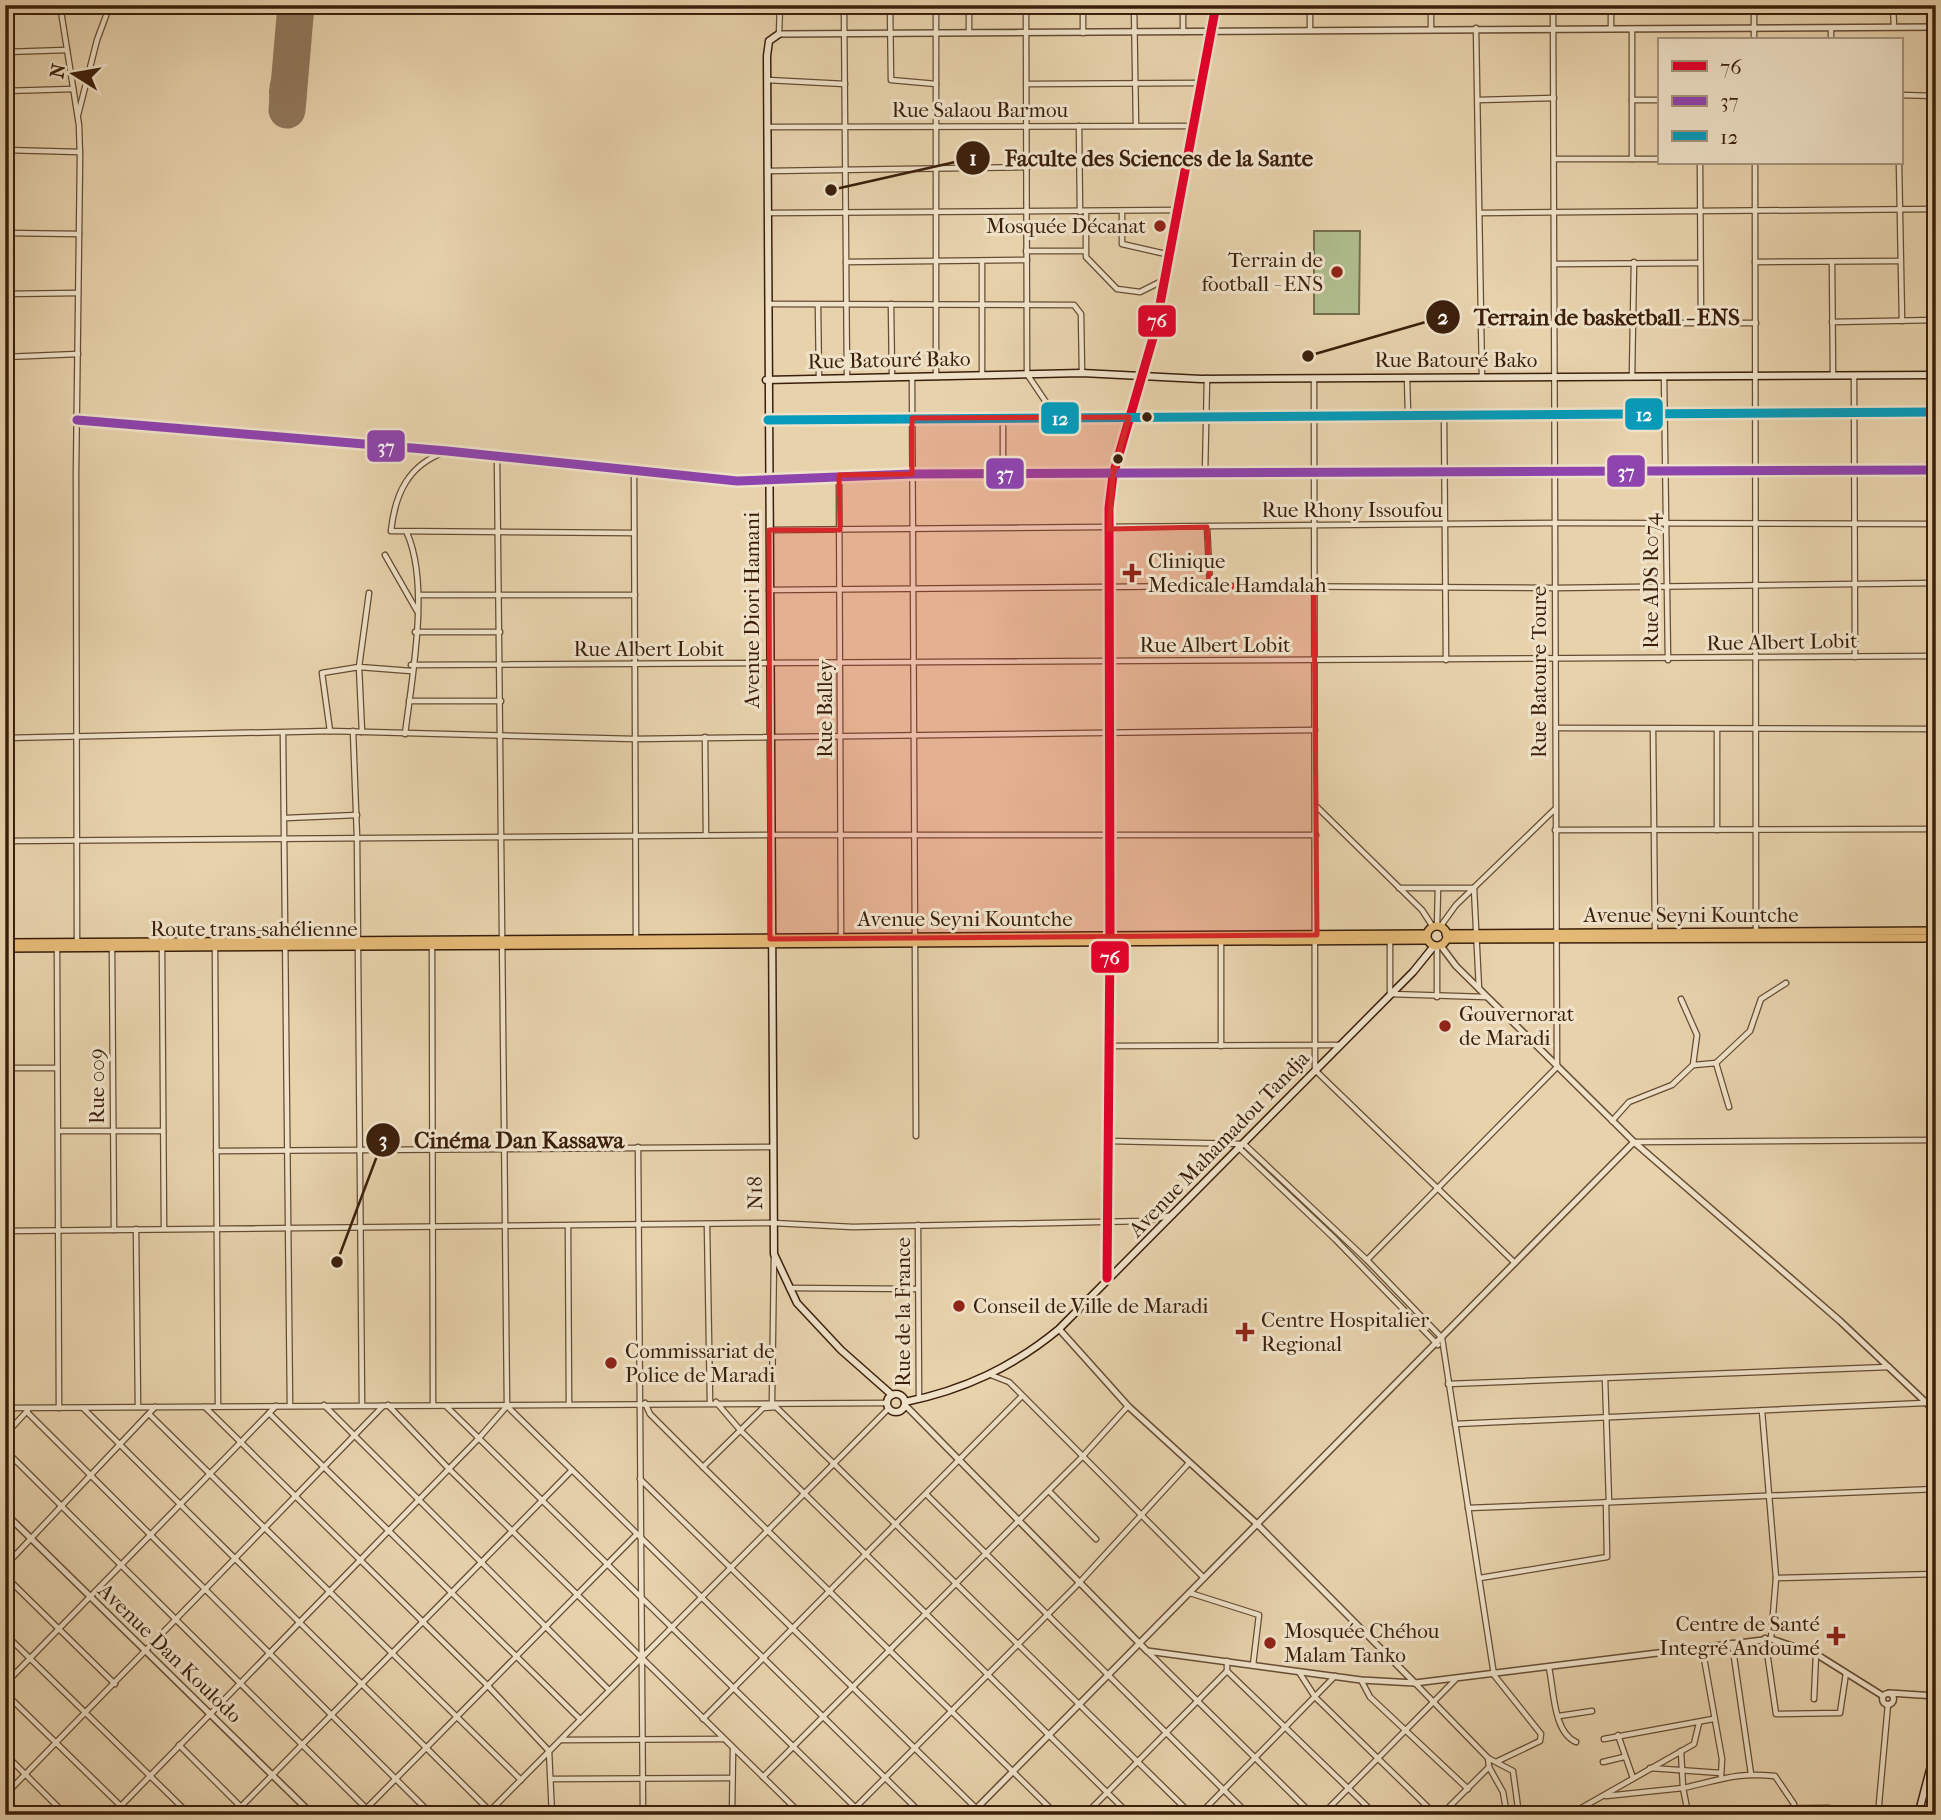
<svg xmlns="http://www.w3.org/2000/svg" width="1941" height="1820" font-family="'IM FELL French Canon',serif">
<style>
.park{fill:#afbd8e;stroke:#756e4c;stroke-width:2}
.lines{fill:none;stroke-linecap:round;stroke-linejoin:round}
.taxiway{stroke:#91785c;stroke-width:14}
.runway{stroke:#91785c;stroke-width:37}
.minor-casing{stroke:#664c33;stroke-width:7}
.tertiary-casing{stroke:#664c33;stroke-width:8}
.secondary-casing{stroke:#3b1f0b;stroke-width:9}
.trunk-casing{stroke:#3b1f0b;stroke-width:10}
.minor{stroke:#efe2c9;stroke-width:4.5}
.tertiary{stroke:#efe2c9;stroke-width:5}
.secondary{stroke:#efe2c9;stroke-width:6}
.trunk{stroke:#e4b976;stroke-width:7}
.bus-1-casing{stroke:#efe2c9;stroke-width:14}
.bus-2-casing{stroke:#efe2c9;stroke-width:14}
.bus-3-casing{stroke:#efe2c9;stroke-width:14}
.bus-1{stroke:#e4002b;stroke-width:9}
.bus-2{stroke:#8e44ad;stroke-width:9}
.bus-3{stroke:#069bba;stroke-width:9}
.marked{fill:#d62828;fill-opacity:0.2;stroke:#d62828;stroke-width:5;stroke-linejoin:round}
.poi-dot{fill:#8f2418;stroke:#efe2c9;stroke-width:2.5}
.bus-dot{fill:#3b1f0b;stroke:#efe2c9;stroke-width:2.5}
.labels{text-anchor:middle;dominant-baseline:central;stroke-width:6;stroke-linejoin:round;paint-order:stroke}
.street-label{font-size:21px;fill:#3b1f0b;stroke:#efe2c9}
.poi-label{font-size:21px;fill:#3b1f0b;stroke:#efe2c9;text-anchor:start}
.leader{fill:none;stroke:#3b1f0b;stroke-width:2.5}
.callout-dot{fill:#3b1f0b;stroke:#efe2c9;stroke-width:2.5}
.mark-label{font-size:21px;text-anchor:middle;font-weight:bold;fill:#fff}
.callout-label{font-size:23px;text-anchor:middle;font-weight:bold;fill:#3b1f0b;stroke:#efe2c9;stroke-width:6;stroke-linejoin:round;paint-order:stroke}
.line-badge{stroke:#efe2c9;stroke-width:2.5}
.badge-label{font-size:19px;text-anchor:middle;font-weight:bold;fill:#fff}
</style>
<rect width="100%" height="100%" fill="#e7d2ac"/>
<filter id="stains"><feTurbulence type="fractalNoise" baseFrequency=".00286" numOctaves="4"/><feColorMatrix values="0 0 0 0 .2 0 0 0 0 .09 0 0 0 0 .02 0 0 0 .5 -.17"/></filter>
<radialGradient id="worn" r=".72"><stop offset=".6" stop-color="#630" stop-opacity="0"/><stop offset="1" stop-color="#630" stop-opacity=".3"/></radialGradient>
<path class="park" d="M 1314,231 L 1360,231 L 1359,314 L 1314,314 Z"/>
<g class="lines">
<path class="taxiway" d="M 292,47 L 300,78 L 299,103 L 287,110 L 281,108 C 267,90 286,65 292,47 Z"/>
<path class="runway" d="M 287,110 L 296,5"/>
<defs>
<g id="minor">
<path d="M 60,5 L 79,125 L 80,157 L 76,474 L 77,943"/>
<path d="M 844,5 L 847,379"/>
<path d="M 890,5 L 891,80 L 936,84"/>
<path d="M 936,5 L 936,377"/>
<path d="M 969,5 L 969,33"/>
<path d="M 1026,5 L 1027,374 L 1056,417"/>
<path d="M 1134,5 L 1136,126"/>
<path d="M 1183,5 L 1183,32"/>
<path d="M 1431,5 L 1431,28"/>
<path d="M 1611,5 L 1611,29"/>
<path d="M 1754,5 L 1754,40"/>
<path d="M 1893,5 L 1894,27"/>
<path d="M 5,8 L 59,7"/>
<path d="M 1476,28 L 1482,377"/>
<path d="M 1831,28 L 1831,40"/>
<path d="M 1632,29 L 1632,159"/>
<path d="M 1310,30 L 1310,5"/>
<path d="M 1083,33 L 1083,5"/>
<path d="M 779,34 L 780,5"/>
<path d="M 5,52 L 67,50"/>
<path d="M 767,80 L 845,84"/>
<path d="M 1028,84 L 1200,83"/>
<path d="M 5,91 L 73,89"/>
<path d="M 1901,95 L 1936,96"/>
<path d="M 1478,100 L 1554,98"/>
<path d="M 1632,100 L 1659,100"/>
<path d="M 78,115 L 97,40 L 110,5"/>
<path d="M 1079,126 L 1080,212"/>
<path d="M 767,127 L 1193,126"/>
<path d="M 5,150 L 80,152"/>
<path d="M 1554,159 L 1659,159"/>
<path d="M 1700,163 L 1701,323"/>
<path d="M 1755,163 L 1756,932"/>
<path d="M 1899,163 L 1902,321"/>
<path d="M 768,171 L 1028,167"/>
<path d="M 1122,211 L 1122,244 L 1170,255"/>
<path d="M 1086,212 L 1086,257 L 1117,289 L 1140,292 L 1166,279"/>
<path d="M 768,213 L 1178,210"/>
<path d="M 1480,213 L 1936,209"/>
<path d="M 5,233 L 79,234"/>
<path d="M 1026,251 L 1085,251"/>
<path d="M 982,261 L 982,375"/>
<path d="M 846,262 L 1027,260"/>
<path d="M 1755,262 L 1900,261"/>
<path d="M 1832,262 L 1833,376"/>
<path d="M 1555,264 L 1700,263"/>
<path d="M 5,294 L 78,293"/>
<path d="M 768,304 L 1074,305 L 1081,314 L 1082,373"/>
<path d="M 891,304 L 892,378"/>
<path d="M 818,306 L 819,379"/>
<path d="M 1832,322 L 1936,320"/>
<path d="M 1633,323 L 1756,323"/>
<path d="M 1483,324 L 1555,323"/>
<path d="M 5,357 L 78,354"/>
<path d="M 1632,376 L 1634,262"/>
<path d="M 1664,376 L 1668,660"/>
<path d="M 1854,376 L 1855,657"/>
<path d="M 1407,377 L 1408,414"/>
<path d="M 912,378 L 916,1136"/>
<path d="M 1314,378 L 1315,1070 L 1515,1263"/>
<path d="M 1444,413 L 1446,660"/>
<path d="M 77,420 L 447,451 L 737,481 L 912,474 L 1936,470"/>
<path d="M 769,420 L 1936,412"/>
<path d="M 445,452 C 408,465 395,494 391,531 L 634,533"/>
<path d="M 497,458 L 507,1406 L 923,1815"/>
<path d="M 634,470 L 636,941"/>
<path d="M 1003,474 L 1003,418"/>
<path d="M 1205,474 L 1207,378"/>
<path d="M 839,475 L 841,940"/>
<path d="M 1207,527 L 1210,586"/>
<path d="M 770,530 L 1556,523 L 1936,524"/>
<path d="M 385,555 L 417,611"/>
<path d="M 769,590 L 1210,586 L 1555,588 L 1936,583"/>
<path d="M 369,593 L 359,667 L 411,671"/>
<path d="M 419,595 L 635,595"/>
<path d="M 415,632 L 500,632"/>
<path d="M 411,665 L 1936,656"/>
<path d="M 409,701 L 501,701"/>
<path d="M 1556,728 L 1936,729"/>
<path d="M 1653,729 L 1655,932"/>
<path d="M 1717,729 L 1717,830"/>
<path d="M 330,731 L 322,673 L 359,667 L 362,732"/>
<path d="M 353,731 L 357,837 L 362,1405"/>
<path d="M 283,734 L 290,1406"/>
<path d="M 405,734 C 412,677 430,585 407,533"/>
<path d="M 705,737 L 706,835"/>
<path d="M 5,738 L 330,731 L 634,739 L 1315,730"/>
<path d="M 1317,807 L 1422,910 L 1433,927"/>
<path d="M 286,818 L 357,815"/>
<path d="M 1555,830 L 1936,829"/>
<path d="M 5,841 L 770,835 L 1316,835"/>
<path d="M 1399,888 L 1474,888 L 1479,989"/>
<path d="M 1437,926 L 1438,889"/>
<path d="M 1440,927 L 1456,905 L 1554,810"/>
<path d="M 1390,939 L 1390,994 L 1486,997"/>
<path d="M 432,944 L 433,1405"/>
<path d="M 112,947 L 114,1230"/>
<path d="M 162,947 L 164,1229"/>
<path d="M 1437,947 L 1437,997"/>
<path d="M 57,948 L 59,1408"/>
<path d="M 215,948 L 218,1406"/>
<path d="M 1109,1046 L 1340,1045"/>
<path d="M 1221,1046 L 1221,942"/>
<path d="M 1716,1063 L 1750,1031 L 1761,999 L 1786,983"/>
<path d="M 1694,1065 L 1716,1063 L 1729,1107"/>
<path d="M 5,1068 L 57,1068"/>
<path d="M 1612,1121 L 1629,1102 L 1672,1085 L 1693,1065 L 1697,1035 L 1681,999"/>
<path d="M 59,1131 L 163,1131"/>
<path d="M 1109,1141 L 1244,1144 L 1367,1260 L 1442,1338 L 1494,1675 L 1541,1734 L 1540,1741 L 1498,1761"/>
<path d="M 1635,1142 L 1936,1140"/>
<path d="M 638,1147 L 643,1815"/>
<path d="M 1238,1147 L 1335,1239 L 1438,1345"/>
<path d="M 216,1151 L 772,1147"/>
<path d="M 707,1225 L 710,1402"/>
<path d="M 918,1225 L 919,1399"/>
<path d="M 568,1226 L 569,1404"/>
<path d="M 136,1229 L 138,1407"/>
<path d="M 5,1231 L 773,1223 L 853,1227 L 1144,1221 L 1173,1215"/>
<path d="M 1367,1260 L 1557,1067 L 1553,5"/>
<path d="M 789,1288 L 918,1289"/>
<path d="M 991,1375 L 1009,1382 L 1204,1578"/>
<path d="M 1605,1378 L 1609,1502"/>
<path d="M 1448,1384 L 1889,1367"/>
<path d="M 772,1401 L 774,1256"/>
<path d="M 716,1402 L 741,1431 L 1130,1815"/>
<path d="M 645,1403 L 650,1414 L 703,1467 L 1057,1815"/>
<path d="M 324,1405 L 608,1689"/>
<path d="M 388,1405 L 449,1469 L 802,1815"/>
<path d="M 446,1406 L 863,1815"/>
<path d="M 205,1407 L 488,1686 L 549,1751 L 552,1815"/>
<path d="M 5,1408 L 887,1403"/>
<path d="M 83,1408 L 490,1811"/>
<path d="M 1762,1411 L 1776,1578 L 1771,1639"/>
<path d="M 27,1412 L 432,1815"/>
<path d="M 269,1413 L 580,1719"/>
<path d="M 149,1414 L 521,1780"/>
<path d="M 1455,1424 L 1925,1403"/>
<path d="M 5,1435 L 28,1410"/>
<path d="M 5,1450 L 373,1815"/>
<path d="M 703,1467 L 763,1408 L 776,1407 L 1192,1815"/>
<path d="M 640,1479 L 983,1815"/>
<path d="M 1049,1491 L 1096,1539"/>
<path d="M 926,1494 L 1249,1815"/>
<path d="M 1468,1508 L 1936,1489"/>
<path d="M 5,1566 L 155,1407"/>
<path d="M 5,1576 L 115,1684"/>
<path d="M 1480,1578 L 1607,1557 L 1606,1502"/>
<path d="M 1776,1578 L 1936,1574"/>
<path d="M 1190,1593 L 1259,1615 L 1253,1665"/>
<path d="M 5,1634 L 190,1815"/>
<path d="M 1765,1638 L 1776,1714 L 1840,1713 L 1846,1673"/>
<path d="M 1732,1643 L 1751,1774"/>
<path d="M 1702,1647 L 1722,1759 L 1721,1776"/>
<path d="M 1147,1651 L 1313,1815"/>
<path d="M 1549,1668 C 1554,1690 1553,1732 1576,1742"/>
<path d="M 1227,1671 L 1376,1815"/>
<path d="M 1299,1672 L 1315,1697 L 1436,1815"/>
<path d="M 1361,1680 L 1370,1697 L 1468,1789"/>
<path d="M 1415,1683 L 1488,1758"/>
<path d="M 5,1684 L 276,1406"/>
<path d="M 5,1693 L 130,1815"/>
<path d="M 1814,1699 L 1816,1654"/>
<path d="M 1559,1716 L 1592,1711"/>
<path d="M 703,1719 L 1022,1396"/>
<path d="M 1618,1735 L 1633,1778"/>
<path d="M 1604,1739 L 1713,1719"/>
<path d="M 562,1740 L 723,1739"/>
<path d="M 179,1745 L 249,1815"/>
<path d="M 5,1754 L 66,1815"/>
<path d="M 1603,1762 L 1624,1757"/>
<path d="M 1650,1768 L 1721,1773"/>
<path d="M 763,1777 L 1082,1457 L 1128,1406"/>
<path d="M 552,1779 L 732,1778"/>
<path d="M 5,1795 L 383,1406"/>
<path d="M 1606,1796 L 1683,1788 L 1681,1751"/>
<path d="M 1688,1813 L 1683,1788 C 1721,1780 1734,1772 1775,1776 L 1794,1804 L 1794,1815"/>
<path d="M 112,1815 L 479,1438 L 507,1406"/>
<path d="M 233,1815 L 572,1470"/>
<path d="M 360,1815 L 637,1534"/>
<path d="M 486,1815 L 889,1408"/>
<path d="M 732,1815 L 733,1749"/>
<path d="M 848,1815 L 1079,1583 L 1189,1463"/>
<path d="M 1085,1815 L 1227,1671 L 1227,1661"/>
<path d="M 1199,1815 L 1335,1676"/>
<path d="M 1322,1815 L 1455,1680"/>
<path d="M 1441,1815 L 1489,1767"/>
<path d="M 1507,1815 L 1503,1792 L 1489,1767 L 1488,1758 L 1513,1771 L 1519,1815"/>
<path d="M 1569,1815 L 1694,1744 L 1699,1723"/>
<path d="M 1666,1815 L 1726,1809 L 1829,1808"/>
<path d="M 1878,1815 L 1888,1704"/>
</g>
<g id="tertiary">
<path d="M 779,34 L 1936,27"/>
<path d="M 1441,946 L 1456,966 L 1634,1142 L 1840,1321 L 1936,1412"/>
<path d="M 1107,1278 L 1110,943 L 1109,508 L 1113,475 L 1155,331 L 1216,5"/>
<path d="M 1059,1329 L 1128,1406 L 1257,1524 L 1415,1683"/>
<path d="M 905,1405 L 1147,1651 L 1361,1680 L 1415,1683 L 1771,1639 L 1816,1654 L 1883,1696"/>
<path d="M 5,1513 L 313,1815"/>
<path d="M 1889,1693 L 1936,1696"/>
<circle cx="1888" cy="1699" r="5.5"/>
<path d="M 970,1815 L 1634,1142"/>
</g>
<g id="secondary">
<path d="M 779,34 L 769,41 L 767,56 L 774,1254 L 797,1303 L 841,1350 L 892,1395"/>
<path d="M 766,380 L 1082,373 L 1201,379 L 1936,375"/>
<circle cx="896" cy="1403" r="9"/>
<path d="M 905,1402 C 964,1390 1013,1367 1059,1329 L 1413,972 L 1434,946"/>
<path d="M 1918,1815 L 1936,1747"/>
</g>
<g id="trunk">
<circle cx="1437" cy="936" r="10"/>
<path d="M 1446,934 L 1936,931"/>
<path d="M 1447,939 L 1936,938"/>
<path d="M 5,943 L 1427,934"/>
<path d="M 5,948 L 1427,940"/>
</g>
</defs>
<use href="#minor" class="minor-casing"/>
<use href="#tertiary" class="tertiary-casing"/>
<use href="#secondary" class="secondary-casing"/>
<use href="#trunk" class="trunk-casing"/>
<use href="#minor" class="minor"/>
<use href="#tertiary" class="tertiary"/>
<use href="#secondary" class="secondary"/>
<use href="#trunk" class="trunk"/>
<defs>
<path id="bus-1" d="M 1107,1278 L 1110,943 L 1109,508 L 1113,475 L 1155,331 L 1216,5"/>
<path id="bus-2" d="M 77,420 L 447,451 L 737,481 L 912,474 L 1936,470"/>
<path id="bus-3" d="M 768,420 L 1936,412"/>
</defs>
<use href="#bus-1" class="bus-1-casing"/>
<use href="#bus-2" class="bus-2-casing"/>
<use href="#bus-3" class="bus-3-casing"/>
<use href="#bus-1" class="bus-1"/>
<use href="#bus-2" class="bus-2"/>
<use href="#bus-3" class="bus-3"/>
</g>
<path class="marked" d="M 1129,417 L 1113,475 L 1109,529 L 1207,527 L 1210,586 L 1314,587 L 1317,935 L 770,939 L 769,530 L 840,530 L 839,475 L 912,474 L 912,418 Z"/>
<g class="poi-dot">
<circle cx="1160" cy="226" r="7"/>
<circle cx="1337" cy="272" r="7"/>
<path d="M1128.5 562.5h7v7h7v7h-7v7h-7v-7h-7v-7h7z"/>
<circle cx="1445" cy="1026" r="7"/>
<circle cx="959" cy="1306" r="7"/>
<path d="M1241.5 1321.5h7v7h7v7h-7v7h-7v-7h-7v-7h7z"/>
<circle cx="611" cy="1363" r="7"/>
<path d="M1832.5 1625.5h7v7h7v7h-7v7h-7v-7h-7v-7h7z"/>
<circle cx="1270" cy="1643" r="7"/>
</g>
<g class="bus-dot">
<circle cx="1147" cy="417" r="6"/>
<circle cx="1118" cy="459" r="6"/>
</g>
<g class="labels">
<g class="street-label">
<text x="980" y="110">Rue Salaou Barmou</text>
<text transform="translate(889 360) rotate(-1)">Rue Batouré Bako</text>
<text x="1456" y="360">Rue Batouré Bako</text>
<text x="1352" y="510">Rue Rhony Issoufou</text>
<text transform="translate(1651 581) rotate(-90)">Rue ADS R074</text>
<text transform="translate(752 610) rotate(-90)">Avenue Diori Hamani</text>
<text transform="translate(1782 642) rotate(-1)">Rue Albert Lobit</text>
<text x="1215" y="645">Rue Albert Lobit</text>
<text x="649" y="649">Rue Albert Lobit</text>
<text transform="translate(1539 672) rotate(-90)">Rue Batoure Toure</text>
<text transform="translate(825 709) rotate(-90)">Rue Balley</text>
<text x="1691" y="915">Avenue Seyni Kountche</text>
<text x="965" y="919">Avenue Seyni Kountche</text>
<text x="254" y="929">Route trans-sahélienne</text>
<text transform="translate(97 1086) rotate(-90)">Rue 009</text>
<text transform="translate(1219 1144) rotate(-46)">Avenue Mahamadou Tandja</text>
<text transform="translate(755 1193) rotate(-91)">N18</text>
<text transform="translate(903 1312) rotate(-90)">Rue de la France</text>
<text transform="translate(170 1653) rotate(44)">Avenue Dan Koulodo</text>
</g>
<g class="poi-label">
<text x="1146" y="226" text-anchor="end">Mosquée Décanat</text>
<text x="1323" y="260" text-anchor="end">Terrain de<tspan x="1323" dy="24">football - ENS</tspan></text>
<text x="1148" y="561">Clinique<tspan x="1148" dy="24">Medicale Hamdalah</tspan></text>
<text x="1459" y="1014">Gouvernorat<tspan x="1459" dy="24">de Maradi</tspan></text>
<text x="973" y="1306">Conseil de Ville de Maradi</text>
<text x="1261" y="1320">Centre Hospitalier<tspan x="1261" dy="24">Regional</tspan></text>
<text x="625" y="1351">Commissariat de<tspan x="625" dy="24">Police de Maradi</tspan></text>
<text x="1820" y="1624" text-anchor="end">Centre de Santé<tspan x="1820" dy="24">Integré Andoumé</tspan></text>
<text x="1284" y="1631">Mosquée Chéhou<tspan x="1284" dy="24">Malam Tanko</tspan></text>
</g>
</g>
<path class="leader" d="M831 190L973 158M1308 356L1443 317M337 1262L383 1140"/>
<g class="callout-dot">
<circle cx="831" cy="190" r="7"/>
<circle cx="1308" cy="356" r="7"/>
<circle cx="337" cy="1262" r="7"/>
<circle cx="973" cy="158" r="18"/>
<circle cx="1443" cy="317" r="18"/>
<circle cx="383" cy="1140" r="18"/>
</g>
<g class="mark-label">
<text x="973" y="165">1</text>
<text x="1443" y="324">2</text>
<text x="383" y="1147">3</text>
</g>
<g class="callout-label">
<text x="1159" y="166">Faculte des Sciences de la Sante</text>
<text x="1607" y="325">Terrain de basketball - ENS</text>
<text x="519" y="1148">Cinéma Dan Kassawa</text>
</g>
<g class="line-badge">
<rect x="1137" y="304" width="40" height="34" rx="7" fill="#e4002b"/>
<rect x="1624" y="397" width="40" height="34" rx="7" fill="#069bba"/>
<rect x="1040" y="401" width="40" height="34" rx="7" fill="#069bba"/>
<rect x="366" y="429" width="40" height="34" rx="7" fill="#8e44ad"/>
<rect x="1606" y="454" width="40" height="34" rx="7" fill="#8e44ad"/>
<rect x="985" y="457" width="40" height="33" rx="7" fill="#8e44ad"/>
<rect x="1090" y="940" width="40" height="34" rx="7" fill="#e4002b"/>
</g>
<g class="badge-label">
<text x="1157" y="327">76</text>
<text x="1644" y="421">12</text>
<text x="1060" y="425">12</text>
<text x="386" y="453">37</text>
<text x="1626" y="478">37</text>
<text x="1005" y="480">37</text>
<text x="1110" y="964">76</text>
</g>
<rect width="1941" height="1820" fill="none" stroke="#e7d2ac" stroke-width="28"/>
<rect x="7" y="7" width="1927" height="1806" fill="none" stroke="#3b1f0b" stroke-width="3.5"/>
<rect x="14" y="14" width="1913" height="1792" fill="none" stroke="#3b1f0b" stroke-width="2"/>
<rect x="1658" y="38" width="245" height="126" fill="#efe2c9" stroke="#a7947d" stroke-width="2"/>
<rect x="1672" y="61" width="35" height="10" fill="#e4002b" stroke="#a7947d" stroke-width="2"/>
<text x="1720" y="74" font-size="21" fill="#3b1f0b">76</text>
<rect x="1672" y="96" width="35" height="10" fill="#8e44ad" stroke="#a7947d" stroke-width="2"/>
<text x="1720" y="108" font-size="21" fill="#3b1f0b">37</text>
<rect x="1672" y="131" width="35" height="10" fill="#069bba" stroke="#a7947d" stroke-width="2"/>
<text x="1720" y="144" font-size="21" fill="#3b1f0b">12</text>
<g transform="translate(74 74) rotate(281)" stroke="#efe2c9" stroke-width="5" paint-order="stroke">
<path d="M0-5L12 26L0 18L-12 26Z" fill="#3b1f0b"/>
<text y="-10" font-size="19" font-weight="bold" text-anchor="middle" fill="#3b1f0b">N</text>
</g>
<rect width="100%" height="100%" filter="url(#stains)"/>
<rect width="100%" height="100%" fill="url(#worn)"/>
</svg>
